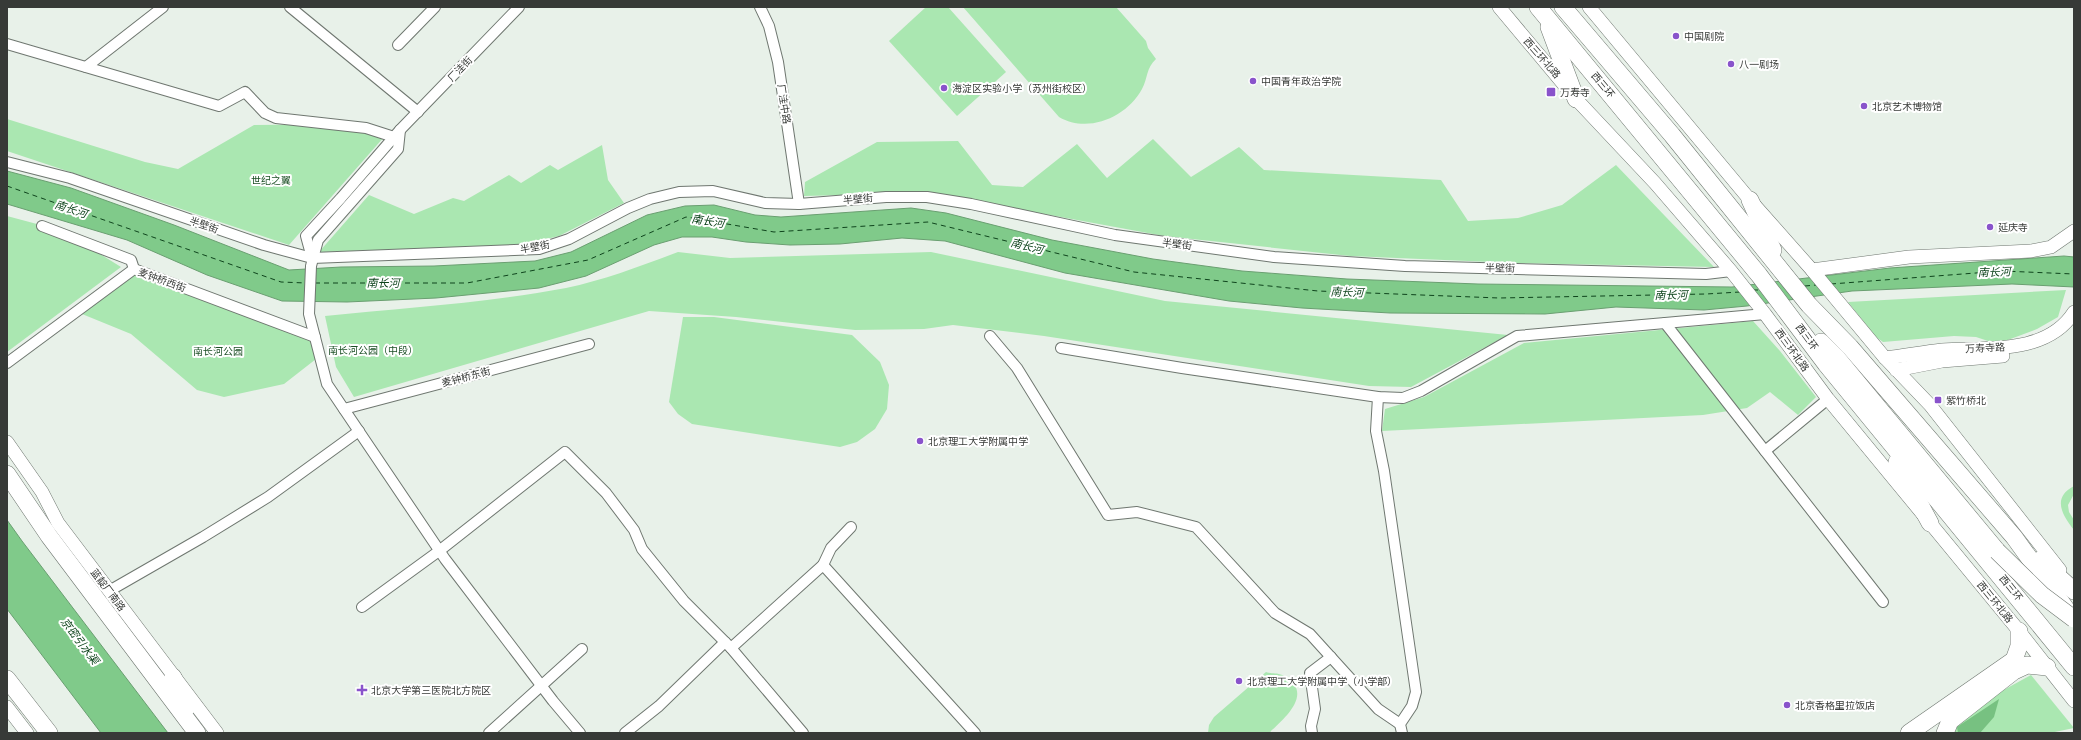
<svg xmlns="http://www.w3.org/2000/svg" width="2081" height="740" font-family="Mulish,'Noto Sans SC',sans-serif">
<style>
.green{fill:#aae7b1}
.forest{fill:#77c181}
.water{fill:#80ca8a;stroke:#6a9f71}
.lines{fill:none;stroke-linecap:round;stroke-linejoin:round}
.ferry{stroke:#0e441c;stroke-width:1;stroke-dasharray:5 4;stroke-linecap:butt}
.street-casing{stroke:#6f7770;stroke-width:12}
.secondary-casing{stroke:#6f7770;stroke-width:14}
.highway-casing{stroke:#6f7770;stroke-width:18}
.street{stroke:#fff;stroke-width:10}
.secondary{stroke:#fff;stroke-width:13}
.highway{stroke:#fff;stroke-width:17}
.highway-bridge-casing{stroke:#6f7770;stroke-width:18;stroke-linecap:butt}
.highway-bridge{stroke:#fff;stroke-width:17}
.poi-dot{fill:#8953cb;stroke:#fff;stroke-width:1.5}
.labels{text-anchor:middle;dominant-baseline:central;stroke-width:4;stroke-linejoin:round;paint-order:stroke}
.poi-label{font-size:10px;fill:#373a37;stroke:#fff;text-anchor:start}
.street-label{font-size:10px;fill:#373a37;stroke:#fff}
.park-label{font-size:10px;fill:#1b4f25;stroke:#fff}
.water-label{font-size:11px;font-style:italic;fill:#0e441c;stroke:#fff}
</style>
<rect width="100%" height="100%" fill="#e8f1e9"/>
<g class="green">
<path d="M 926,7 L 948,7 L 1006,72 L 957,116 L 889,41 Z"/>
<path d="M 963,7 L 1116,7 L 1146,41 L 1148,48 L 1156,59 C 1146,68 1148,78 1142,89 C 1127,117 1088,134 1059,117 Z"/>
<path d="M 7,119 L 145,162 L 178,169 L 254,125 L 369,124 L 384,137 L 289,245 L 7,151 Z"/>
<path d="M 1153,139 L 1191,177 L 1239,147 L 1264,170 L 1441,180 L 1468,221 L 1518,218 L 1562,205 L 1616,165 L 1714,267 L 1515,263 L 1350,256 L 1164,236 L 931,193 L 804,196 L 805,182 L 877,142 L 958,141 L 992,185 L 1023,187 L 1077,144 L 1107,178 Z"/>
<path d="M 602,145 L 608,180 L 624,203 L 559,236 L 517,246 L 319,252 L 369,195 L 414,214 L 453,198 L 464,201 L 509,175 L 521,183 L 550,165 L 558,170 Z"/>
<path d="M 7,216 L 63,231 L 121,267 L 7,352 Z"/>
<path d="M 678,252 L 730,258 L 931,252 L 1165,301 L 1508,335 L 1411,387 L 1369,386 L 1044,336 L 953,325 L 924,329 L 855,330 L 736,317 L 649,311 L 354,397 L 336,367 L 325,316 C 405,308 487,303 566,288 C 604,280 641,266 678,252 Z"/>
<path d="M 136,274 L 312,341 L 316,359 L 284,384 L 224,397 L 197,390 L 131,334 L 82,314 Z"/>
<path d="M 2066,290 L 2058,317 L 2037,329 L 1997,344 L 1976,337 L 1954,336 L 1883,342 L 1876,337 L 1848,302 Z"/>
<path d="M 683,317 L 714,317 L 852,335 L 880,362 L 889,385 L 887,409 L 875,429 L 857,442 L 840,447 L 692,424 L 678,414 L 669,402 Z"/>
<path d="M 1753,321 L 1780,351 L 1816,397 L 1798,415 L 1770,392 L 1747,408 L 1703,415 L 1382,431 L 1385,409 L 1424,397 L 1524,343 Z"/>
<path d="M 2074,486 L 2074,494 L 2068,505 L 2069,512 L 2074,520 L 2074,530 C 2063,516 2051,498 2074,486 Z"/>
<path d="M 1266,672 C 1271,674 1278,672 1284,676 C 1315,693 1284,719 1269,733 L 1208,733 L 1209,725 L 1214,717 Z"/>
<path d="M 2031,675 L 2074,728 L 2050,733 L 1954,733 L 1954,726 L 2000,692 Z"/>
</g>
<path class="forest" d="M 1999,699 L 1994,717 L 1980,733 L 1958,733 L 1957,727 Z"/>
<g class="water">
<path d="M 7,171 L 71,188 L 174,225 L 289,270 L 341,267 L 434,266 L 535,261 L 571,252 L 647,215 L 685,206 L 714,205 L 755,215 L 781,217 L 911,208 L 946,213 L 1052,240 L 1153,259 L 1242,271 L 1347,279 L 1478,284 L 1732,287 L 1890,268 L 2064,256 L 2074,257 L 2074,287 L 2012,284 L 1852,291 L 1747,306 L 1704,310 L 1616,307 L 1545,314 L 1390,313 L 1302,308 L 1229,301 L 1065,273 L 945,241 L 902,238 L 840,244 L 790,245 L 746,242 L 712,237 L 682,237 L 654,245 L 586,276 L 539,288 L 436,298 L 347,302 L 282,301 L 207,275 L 127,240 L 7,204 Z"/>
<path d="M 7,520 L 22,541 L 168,733 L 101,733 L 7,609 Z"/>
</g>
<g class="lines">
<g class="ferry">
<path d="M 7,186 L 281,282 L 306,283"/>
<path d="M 315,283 L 467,283 L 588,260 L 686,217 L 774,232 L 928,222 L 1134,272 L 1318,291 L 1499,298 L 1706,294 L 1740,292"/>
<path d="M 1831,284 L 2002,271 L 2074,274"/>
<path d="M 1805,286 L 1816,285"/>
<path d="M 1753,290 L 1760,290"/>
</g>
<defs>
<g id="street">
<path d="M 290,7 L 418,112"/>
<path d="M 760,7 L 769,26 L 778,62 L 799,204"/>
<path d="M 7,44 L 219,106 L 245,92 L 265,113 L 276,118 L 366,128 L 394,137"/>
<path d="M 398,45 L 435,7"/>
<path d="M 86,67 L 163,7"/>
<path d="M 400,130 L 398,149 L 318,240 L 311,266 L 309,314 L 327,384 L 445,559 L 553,701 L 580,733"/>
<path d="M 7,162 L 70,178 L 264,245 L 312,258 L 539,249 L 569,239 L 628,208 L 650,199 L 679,192 L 713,191 L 765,203 L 799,204 L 886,197 L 927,197 L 971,204 L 1115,235 L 1274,257 L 1405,266 L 1706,274 L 1731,271"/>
<path d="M 42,226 L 131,260 L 134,269"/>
<path d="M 312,258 L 306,236 L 341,198 L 400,130 L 519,7"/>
<path d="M 1765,314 L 1665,323 L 1765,451 L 1828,399"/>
<path d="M 990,336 L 1017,368 L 1108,515 L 1137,512 L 1196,527 L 1275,613 L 1310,634 L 1378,709 L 1400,724"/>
<path d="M 1061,348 L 1182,368 L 1378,397 L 1403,398 L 1421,391 L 1517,336 L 1665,323"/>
<path d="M 7,363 L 134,269 L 315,337"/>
<path d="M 1378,397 L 1376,431 L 1384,471 L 1416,692 L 1412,706 L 1400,724 L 1402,733"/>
<path d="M 344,409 L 589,344"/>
<path d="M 1765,451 L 1883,602"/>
<path d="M 823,565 L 831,548 L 851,527"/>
<path d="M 109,591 L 203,537 L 268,497 L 359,431"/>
<path d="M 362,607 L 439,551 L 565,452 L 606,493 L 634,530 L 642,549 L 684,601 L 731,648"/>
<path d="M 489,733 L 582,649"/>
<path d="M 625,733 L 659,706 L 725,642"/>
<path d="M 803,733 L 731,648 L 823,565 L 975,733"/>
<path d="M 1312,733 L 1311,726 L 1315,709 L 1310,673 L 1331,657"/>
</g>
<g id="secondary">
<path d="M 1499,7 L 1576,99 L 1655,183 L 1731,271 L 1765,314 L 1828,399 L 2019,631 L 2074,701"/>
<path d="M 1589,7 L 1750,200 L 1812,270 L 1885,358 L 1930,405 L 2060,570"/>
<path d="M 1812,270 L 1909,257 L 2031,251 L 2051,247 L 2074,231"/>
<path d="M 1885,358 C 1904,356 1923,352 1942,350 C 1986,347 2047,355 2074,312"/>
<path d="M 1896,370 L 1942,361 L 2003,356"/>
<path d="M 7,442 L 42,492 L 58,523 L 217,733"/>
<path d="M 7,707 L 27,733"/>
</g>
<g id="highway">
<path d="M 1538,7 L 1759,275 L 1826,364 L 2074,667"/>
<path d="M 1563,7 L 1672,135 L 1809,305 L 1850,347 L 2014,537 L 2069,613"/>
<path d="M 1549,27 L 1576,99"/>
<path d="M 1750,200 L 1773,250"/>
<path d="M 1821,342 L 1837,358 L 1997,551"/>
<path d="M 1897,462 L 1930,523"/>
<path d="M 7,474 L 49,536 L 197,733"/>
<path d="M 2040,560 L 2074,591"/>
<path d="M 173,677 L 187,707"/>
<path d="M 7,679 L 49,733"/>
<path d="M 1909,733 L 2014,660 L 2019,646 L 2019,631"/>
<path d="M 1945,733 L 1950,721 L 2014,671 L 2027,665 L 2047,667"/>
</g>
</defs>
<use href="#street" class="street-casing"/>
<use href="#secondary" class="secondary-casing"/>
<use href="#highway" class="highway-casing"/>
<use href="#street" class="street"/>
<use href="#secondary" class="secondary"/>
<use href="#highway" class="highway"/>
<defs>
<path id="highway-bridge" d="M 1997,551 L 2042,595 L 2074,619"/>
</defs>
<use href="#highway-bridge" class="highway-bridge-casing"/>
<use href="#highway-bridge" class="highway-bridge"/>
</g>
<g class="poi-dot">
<circle cx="1676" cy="36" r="4"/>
<circle cx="1731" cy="64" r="4"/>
<circle cx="1253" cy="81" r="4"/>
<circle cx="944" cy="88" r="4"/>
<rect x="1546" y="87" width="10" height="10" rx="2"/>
<circle cx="1864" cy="106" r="4"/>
<circle cx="1990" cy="227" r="4"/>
<rect x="1934" y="396" width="8" height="8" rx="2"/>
<circle cx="920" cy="441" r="4"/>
<circle cx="1239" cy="681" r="4"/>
<path d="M360 684h4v4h4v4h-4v4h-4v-4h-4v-4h4z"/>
<circle cx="1787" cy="705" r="4"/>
</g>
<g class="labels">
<g class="poi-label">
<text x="1684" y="36">中国剧院</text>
<text x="1739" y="64">八一剧场</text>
<text x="1261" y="81">中国青年政治学院</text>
<text x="952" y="88">海淀区实验小学（苏州街校区）</text>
<text x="1560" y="92">万寿寺</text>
<text x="1872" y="106">北京艺术博物馆</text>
<text x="1998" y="227">延庆寺</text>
<text x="1946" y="400">紫竹桥北</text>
<text x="928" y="441">北京理工大学附属中学</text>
<text x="1247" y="681">北京理工大学附属中学（小学部）</text>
<text x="371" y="690">北京大学第三医院北方院区</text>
<text x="1795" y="705">北京香格里拉饭店</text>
</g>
<g class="street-label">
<text transform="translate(1542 58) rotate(49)">西三环北路</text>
<text transform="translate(460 69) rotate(-46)">厂洼街</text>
<text transform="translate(1603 85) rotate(50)">西三环</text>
<text transform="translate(784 104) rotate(81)">厂洼中路</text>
<text transform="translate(858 199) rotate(-5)">半壁街</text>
<text transform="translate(204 225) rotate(19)">半壁街</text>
<text transform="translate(1177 244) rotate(8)">半壁街</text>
<text transform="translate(535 247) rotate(-10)">半壁街</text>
<text transform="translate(1500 268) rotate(1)">半壁街</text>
<text transform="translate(162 280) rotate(20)">麦钟桥西街</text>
<text transform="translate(1807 337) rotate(54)">西三环</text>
<text transform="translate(1985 348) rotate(-3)">万寿寺路</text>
<text transform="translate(1792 350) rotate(54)">西三环北路</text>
<text transform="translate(466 377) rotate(-15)">麦钟桥东街</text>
<text transform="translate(2011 588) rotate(51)">西三环</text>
<text transform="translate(108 590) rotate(53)">蓝靛厂南路</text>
<text transform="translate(1995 602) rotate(51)">西三环北路</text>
</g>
<g class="park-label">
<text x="271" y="180">世纪之翼</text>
<text x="373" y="350">南长河公园（中段）</text>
<text x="218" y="351">南长河公园</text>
</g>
<g class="water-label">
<text transform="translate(71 209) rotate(19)">南长河</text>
<text transform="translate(708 221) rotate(9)">南长河</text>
<text transform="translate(1027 246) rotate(14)">南长河</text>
<text transform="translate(1994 272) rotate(-2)">南长河</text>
<text x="383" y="283">南长河</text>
<text transform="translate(1347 292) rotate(2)">南长河</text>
<text transform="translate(1671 295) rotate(-1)">南长河</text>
<text transform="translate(80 641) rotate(53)">京密引水渠</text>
</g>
</g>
<rect width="2081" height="740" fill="none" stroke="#373a37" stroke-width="16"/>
</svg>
